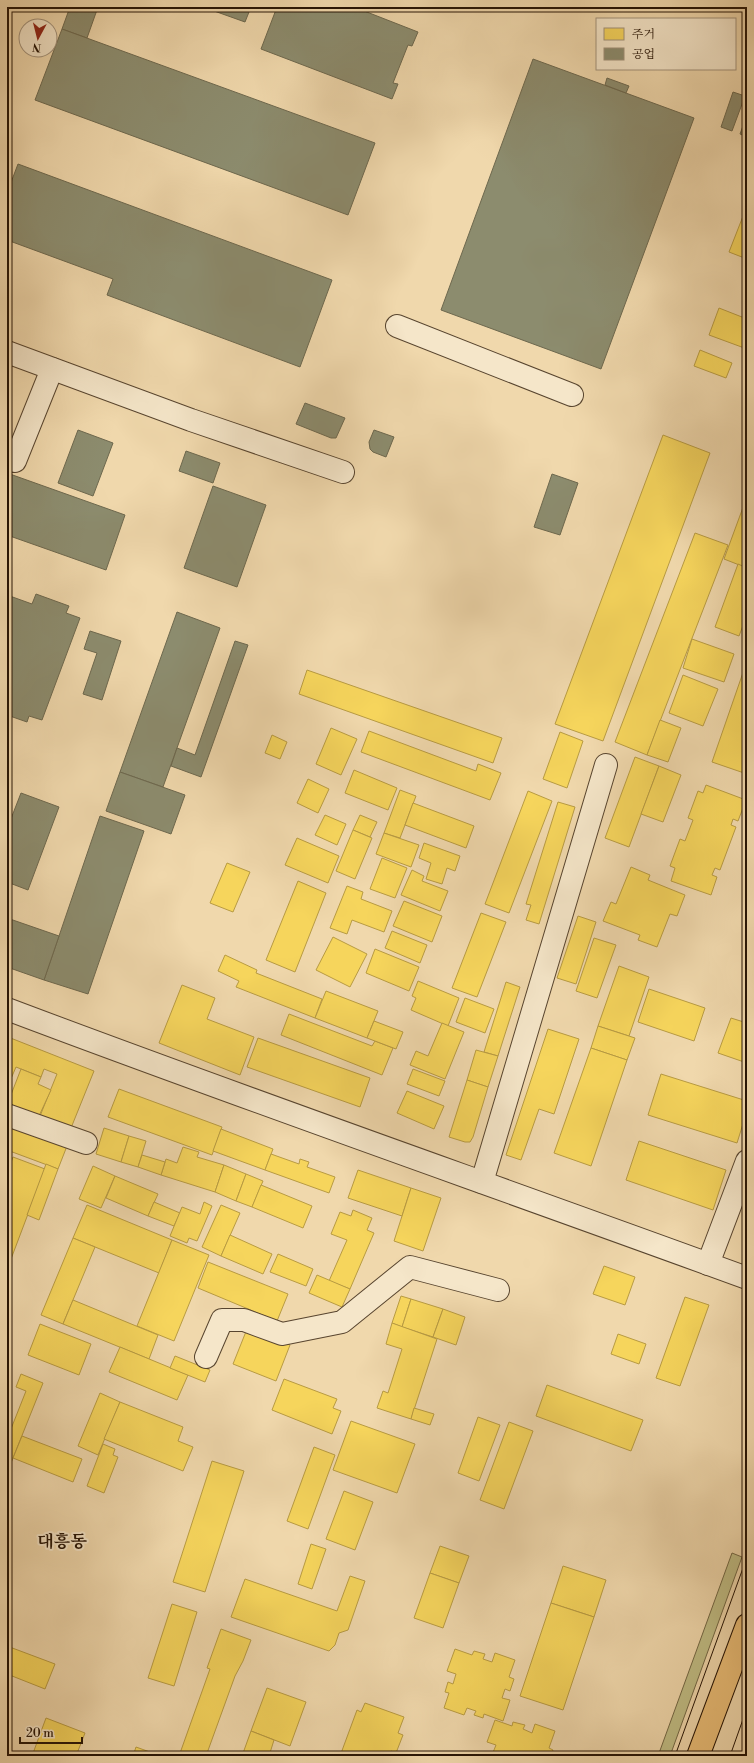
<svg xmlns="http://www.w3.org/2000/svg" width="754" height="1763" font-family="'Libre Bodoni','Noto Serif KR',serif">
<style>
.green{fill:#c0bd85;stroke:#736845}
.homes{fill:#f6d55c;stroke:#b89b42}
.industry{fill:#8c8c6e;stroke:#6d684e}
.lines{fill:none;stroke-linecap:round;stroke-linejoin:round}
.minor-casing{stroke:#58452f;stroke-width:24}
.major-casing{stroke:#261405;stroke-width:24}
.minor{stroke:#f5e6c9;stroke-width:22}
.major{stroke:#e8bc76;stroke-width:22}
.tram{stroke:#261405;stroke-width:1}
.labels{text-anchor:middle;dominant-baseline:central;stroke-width:4;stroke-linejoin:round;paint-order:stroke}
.quarter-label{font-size:17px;font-weight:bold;fill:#261405;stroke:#f5e6c9}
</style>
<rect width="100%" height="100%" fill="#f0d8ac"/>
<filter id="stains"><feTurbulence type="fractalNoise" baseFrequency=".005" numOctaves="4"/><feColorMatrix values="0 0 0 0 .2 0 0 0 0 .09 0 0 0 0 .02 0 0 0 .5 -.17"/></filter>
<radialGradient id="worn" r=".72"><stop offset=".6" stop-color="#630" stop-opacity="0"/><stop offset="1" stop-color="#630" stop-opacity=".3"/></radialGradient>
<path class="green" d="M 732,1553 L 742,1557 L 670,1756 L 658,1756 Z"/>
<g class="homes">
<path d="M 745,211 L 747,212 L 747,259 L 729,252 Z"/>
<path d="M 719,308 L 747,319 L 747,349 L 709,335 Z"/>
<path d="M 700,350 L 732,363 L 726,378 L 694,366 Z"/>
<path d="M 663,435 L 710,453 L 603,741 L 555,724 Z"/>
<path d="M 745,502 L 747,503 L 747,568 L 724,559 Z"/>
<path d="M 695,533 L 728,545 L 647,755 L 615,742 Z"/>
<path d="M 738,564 L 747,568 L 747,615 L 739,636 L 715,627 Z"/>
<path d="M 692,639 L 734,654 L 724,682 L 683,668 Z"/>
<path d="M 747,661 L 747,774 L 712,762 Z"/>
<path d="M 307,670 L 502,738 L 493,763 L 299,694 Z"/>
<path d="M 683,675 L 718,689 L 703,726 L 669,713 Z"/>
<path d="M 660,720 L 681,728 L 668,762 L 647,755 Z"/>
<path d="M 331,728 L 357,739 L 341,775 L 316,764 Z"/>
<path d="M 369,731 L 476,771 L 478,764 L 501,773 L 490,800 L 361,752 Z"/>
<path d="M 560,732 L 583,741 L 567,788 L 543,779 Z"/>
<path d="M 272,735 L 287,742 L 280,759 L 265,753 Z"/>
<path d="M 635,757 L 659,766 L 629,847 L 605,838 Z"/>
<path d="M 659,766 L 681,775 L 663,822 L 641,814 Z"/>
<path d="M 354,770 L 397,788 L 388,810 L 345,793 Z"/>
<path d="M 308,779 L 329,789 L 318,813 L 297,803 Z"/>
<path d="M 706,785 L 746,800 L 738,821 L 733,819 L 731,825 L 736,827 L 720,870 L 715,868 L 712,875 L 717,877 L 711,895 L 671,881 L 675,868 L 670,866 L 680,839 L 685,841 L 693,820 L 688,818 L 698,791 L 703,793 Z"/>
<path d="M 400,790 L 416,796 L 400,838 L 384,833 Z"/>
<path d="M 528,791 L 552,801 L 509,913 L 485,904 Z"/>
<path d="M 558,802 L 575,807 L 539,924 L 526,920 L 531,905 L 526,904 Z"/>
<path d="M 413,803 L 474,826 L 466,848 L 405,825 Z"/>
<path d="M 325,815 L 346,824 L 337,845 L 315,835 Z"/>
<path d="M 360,815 L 377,822 L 370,837 L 353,830 Z"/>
<path d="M 353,830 L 372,838 L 355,879 L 336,871 Z"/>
<path d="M 384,833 L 419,845 L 411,867 L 376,854 Z"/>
<path d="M 297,838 L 339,856 L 328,883 L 285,865 Z"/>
<path d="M 424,843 L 460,856 L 455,871 L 447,868 L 442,884 L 426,879 L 431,863 L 419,858 Z"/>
<path d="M 382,858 L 407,868 L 395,898 L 370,889 Z"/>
<path d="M 227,863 L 250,872 L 233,912 L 210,903 Z"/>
<path d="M 631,867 L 650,875 L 648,880 L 685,895 L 677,916 L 670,914 L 657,947 L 638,940 L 640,935 L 603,921 L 611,902 L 616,904 Z"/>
<path d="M 412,870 L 424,876 L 422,881 L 448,891 L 440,911 L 401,895 Z"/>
<path d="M 298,881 L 326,893 L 295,972 L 266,960 Z"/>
<path d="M 347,886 L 363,892 L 361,899 L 392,911 L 384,932 L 352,920 L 347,934 L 330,928 Z"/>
<path d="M 404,901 L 442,916 L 432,942 L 393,926 Z"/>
<path d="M 481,913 L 506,922 L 477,997 L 452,988 Z"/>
<path d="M 578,916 L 596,922 L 576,984 L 557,978 Z"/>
<path d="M 392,931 L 427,945 L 420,963 L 385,948 Z"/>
<path d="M 333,937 L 367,954 L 350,987 L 316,970 Z"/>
<path d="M 594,938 L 616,945 L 597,998 L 576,991 Z"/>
<path d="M 375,949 L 419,967 L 409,991 L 366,973 Z"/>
<path d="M 225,955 L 257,970 L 256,973 L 322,999 L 315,1018 L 236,987 L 239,981 L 218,971 Z"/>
<path d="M 619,966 L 649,977 L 629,1036 L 598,1026 Z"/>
<path d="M 418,981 L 459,998 L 448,1026 L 411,1010 L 416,998 L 412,996 Z"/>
<path d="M 506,982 L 520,987 L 498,1056 L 484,1052 Z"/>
<path d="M 182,985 L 215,998 L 207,1019 L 254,1037 L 240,1075 L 159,1043 Z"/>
<path d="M 649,989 L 705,1008 L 694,1041 L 638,1022 Z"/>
<path d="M 326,991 L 378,1011 L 367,1038 L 315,1018 Z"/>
<path d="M 465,998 L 494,1009 L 485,1033 L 456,1022 Z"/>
<path d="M 289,1014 L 372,1046 L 375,1041 L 393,1048 L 382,1075 L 281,1035 Z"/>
<path d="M 731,1018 L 747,1023 L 747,1063 L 718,1053 Z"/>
<path d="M 374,1021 L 403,1032 L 396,1049 L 367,1038 Z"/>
<path d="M 442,1023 L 464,1032 L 445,1079 L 410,1065 L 416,1051 L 428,1056 Z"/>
<path d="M 598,1026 L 635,1038 L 627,1060 L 591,1048 Z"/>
<path d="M 548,1029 L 579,1039 L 554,1114 L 539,1109 L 521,1160 L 506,1155 Z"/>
<path d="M 8,1037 L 94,1071 L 71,1128 L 40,1116 L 57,1074 L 44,1069 L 41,1077 L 16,1067 L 7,1088 Z"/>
<path d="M 258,1038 L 370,1078 L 360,1107 L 247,1067 Z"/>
<path d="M 591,1048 L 627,1060 L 591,1166 L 554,1153 Z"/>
<path d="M 476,1050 L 498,1056 L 488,1087 L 467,1080 Z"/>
<path d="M 21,1069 L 41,1077 L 38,1084 L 51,1090 L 39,1116 L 7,1105 Z"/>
<path d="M 413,1069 L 445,1081 L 439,1096 L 407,1084 Z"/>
<path d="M 661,1074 L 747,1101 L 747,1111 L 737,1143 L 648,1115 Z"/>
<path d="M 467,1080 L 488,1087 L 473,1137 L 470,1142 L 465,1142 L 449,1137 Z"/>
<path d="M 119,1089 L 222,1127 L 212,1155 L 108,1117 Z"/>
<path d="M 407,1091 L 444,1106 L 434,1129 L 397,1113 Z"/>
<path d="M 7,1124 L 67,1146 L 58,1169 L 7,1150 Z"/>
<path d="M 104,1128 L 129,1136 L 121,1162 L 96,1154 Z"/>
<path d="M 221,1129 L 273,1149 L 265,1170 L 213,1151 Z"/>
<path d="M 129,1136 L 146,1141 L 138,1167 L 121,1162 Z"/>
<path d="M 639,1141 L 726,1170 L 713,1210 L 626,1180 Z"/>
<path d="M 183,1147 L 199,1152 L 197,1157 L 224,1165 L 215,1192 L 161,1175 L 166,1159 L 177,1163 Z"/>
<path d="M 271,1154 L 299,1164 L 300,1159 L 309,1162 L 307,1167 L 335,1177 L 329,1193 L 265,1170 Z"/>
<path d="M 142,1155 L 165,1162 L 161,1175 L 138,1167 Z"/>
<path d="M 13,1157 L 45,1169 L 11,1259 L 7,1257 L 7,1173 Z"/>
<path d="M 46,1164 L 58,1169 L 39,1220 L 27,1215 Z"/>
<path d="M 224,1165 L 246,1174 L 236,1201 L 215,1192 Z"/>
<path d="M 93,1166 L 115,1176 L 101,1208 L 79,1199 Z"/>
<path d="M 358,1170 L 411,1188 L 402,1216 L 348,1198 Z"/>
<path d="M 246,1174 L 263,1181 L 252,1207 L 236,1201 Z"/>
<path d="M 115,1176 L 158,1194 L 148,1216 L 106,1198 Z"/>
<path d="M 261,1185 L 312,1206 L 303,1228 L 252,1207 Z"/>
<path d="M 411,1188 L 441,1198 L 423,1251 L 394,1241 Z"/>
<path d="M 154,1202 L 180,1213 L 174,1226 L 148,1216 Z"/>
<path d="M 204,1202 L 212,1206 L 197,1241 L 189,1238 L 187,1243 L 170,1236 L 182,1207 L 200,1214 Z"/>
<path d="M 87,1205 L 172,1240 L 159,1273 L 73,1238 Z"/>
<path d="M 221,1205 L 240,1213 L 221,1256 L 202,1247 Z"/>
<path d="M 353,1210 L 372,1218 L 367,1230 L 374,1233 L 350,1289 L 329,1281 L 347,1240 L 331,1234 L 340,1212 L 351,1216 Z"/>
<path d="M 230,1235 L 272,1254 L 263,1274 L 221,1256 Z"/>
<path d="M 73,1238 L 95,1247 L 63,1324 L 41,1315 Z"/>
<path d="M 172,1240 L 209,1255 L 174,1341 L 137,1326 Z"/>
<path d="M 278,1254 L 313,1269 L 306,1286 L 270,1272 Z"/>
<path d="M 208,1262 L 288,1294 L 277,1321 L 198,1288 Z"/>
<path d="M 604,1266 L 635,1277 L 625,1305 L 593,1294 Z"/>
<path d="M 317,1275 L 350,1289 L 342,1307 L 309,1293 Z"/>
<path d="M 401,1296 L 411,1299 L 402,1327 L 392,1323 Z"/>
<path d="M 685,1297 L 709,1305 L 680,1386 L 656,1378 Z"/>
<path d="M 411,1299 L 443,1309 L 433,1337 L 402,1327 Z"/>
<path d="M 73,1300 L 158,1335 L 149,1359 L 63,1324 Z"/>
<path d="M 443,1309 L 465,1317 L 456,1345 L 433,1337 Z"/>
<path d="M 392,1323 L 437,1339 L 411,1419 L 377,1408 L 383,1391 L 388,1393 L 402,1349 L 386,1344 Z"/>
<path d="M 40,1324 L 91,1344 L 79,1375 L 28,1355 Z"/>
<path d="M 247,1329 L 290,1345 L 276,1381 L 233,1364 Z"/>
<path d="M 618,1334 L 646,1344 L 639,1364 L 611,1354 Z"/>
<path d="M 120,1347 L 188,1375 L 177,1400 L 109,1372 Z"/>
<path d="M 175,1356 L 210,1370 L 205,1382 L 170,1368 Z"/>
<path d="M 21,1374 L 43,1383 L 7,1473 L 7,1439 L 26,1391 L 16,1387 Z"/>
<path d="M 284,1379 L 337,1399 L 333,1408 L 341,1411 L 332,1434 L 272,1410 Z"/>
<path d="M 547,1385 L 643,1420 L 631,1451 L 536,1416 Z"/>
<path d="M 100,1393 L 120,1402 L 98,1455 L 78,1446 Z"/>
<path d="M 120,1402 L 183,1427 L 178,1441 L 193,1447 L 183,1471 L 104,1439 Z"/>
<path d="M 414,1408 L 434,1414 L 430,1425 L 411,1419 Z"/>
<path d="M 478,1417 L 500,1425 L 479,1481 L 458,1473 Z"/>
<path d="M 351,1421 L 415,1444 L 397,1493 L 333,1470 Z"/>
<path d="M 509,1422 L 533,1431 L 504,1509 L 480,1500 Z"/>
<path d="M 22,1436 L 82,1459 L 73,1482 L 13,1458 Z"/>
<path d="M 103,1444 L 115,1449 L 113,1455 L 118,1457 L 104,1493 L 87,1486 Z"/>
<path d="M 314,1447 L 335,1455 L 308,1529 L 287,1521 Z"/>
<path d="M 212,1461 L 244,1471 L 205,1592 L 173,1582 Z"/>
<path d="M 344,1491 L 373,1502 L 355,1550 L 326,1539 Z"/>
<path d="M 311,1544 L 326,1549 L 312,1589 L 298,1584 Z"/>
<path d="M 440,1546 L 469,1556 L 459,1583 L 430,1573 Z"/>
<path d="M 563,1566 L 606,1580 L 594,1617 L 551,1603 Z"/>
<path d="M 430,1573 L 459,1583 L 443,1628 L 414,1618 Z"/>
<path d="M 350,1576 L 365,1581 L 348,1630 L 339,1633 L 335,1645 L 329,1651 L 231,1617 L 245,1579 L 337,1611 Z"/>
<path d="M 551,1603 L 594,1617 L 563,1710 L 520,1696 Z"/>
<path d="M 172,1604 L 197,1612 L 174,1686 L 148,1678 Z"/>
<path d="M 221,1629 L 251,1640 L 243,1661 L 235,1676 L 206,1756 L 179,1756 L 210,1669 L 207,1668 Z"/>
<path d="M 7,1646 L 55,1664 L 45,1689 L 7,1674 Z"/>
<path d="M 455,1649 L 472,1655 L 474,1651 L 485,1654 L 483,1659 L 492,1662 L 495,1653 L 515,1660 L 509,1677 L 514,1679 L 510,1691 L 505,1689 L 502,1698 L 510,1700 L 503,1721 L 484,1714 L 483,1718 L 474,1715 L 476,1711 L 467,1708 L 464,1715 L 444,1708 L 449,1693 L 445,1692 L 448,1682 L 453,1684 L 456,1674 L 447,1671 Z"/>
<path d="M 267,1688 L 306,1702 L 290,1746 L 251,1731 Z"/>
<path d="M 365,1703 L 404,1717 L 398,1733 L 403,1735 L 396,1753 L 391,1751 L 390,1756 L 340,1756 L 357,1710 L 361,1712 Z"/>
<path d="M 46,1718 L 85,1733 L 76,1756 L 32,1756 Z"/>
<path d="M 495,1720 L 512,1726 L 513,1722 L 525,1725 L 523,1729 L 532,1733 L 535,1724 L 555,1731 L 549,1748 L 553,1750 L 551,1756 L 487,1756 L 488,1753 L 492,1755 L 496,1745 L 487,1742 Z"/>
<path d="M 251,1731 L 274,1740 L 269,1756 L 242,1756 Z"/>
<path d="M 136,1747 L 161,1756 L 133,1756 Z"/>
</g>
<g class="industry">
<path d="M 70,7 L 98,7 L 87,38 L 62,29 Z"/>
<path d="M 203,7 L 251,7 L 245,22 Z"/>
<path d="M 277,7 L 354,7 L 418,32 L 412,46 L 408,45 L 393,83 L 398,84 L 392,99 L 261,49 Z"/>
<path d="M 62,29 L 375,143 L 348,215 L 35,100 Z"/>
<path d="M 533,59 L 694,118 L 601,369 L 441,310 Z"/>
<path d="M 607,78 L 629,86 L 626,93 L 605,85 Z"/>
<path d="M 733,92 L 745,96 L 732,131 L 721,127 Z"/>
<path d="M 747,115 L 747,137 L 740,134 Z"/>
<path d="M 18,164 L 332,280 L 300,367 L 107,295 L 113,279 L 7,240 L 7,193 Z"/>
<path d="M 305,403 L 345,418 L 336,438 L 331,438 L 296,424 Z"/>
<path d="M 78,430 L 113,443 L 93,496 L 58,483 Z"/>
<path d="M 374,430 L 394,437 L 386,457 L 373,452 L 370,449 L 369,442 Z"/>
<path d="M 186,451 L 220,463 L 213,483 L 179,471 Z"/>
<path d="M 7,473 L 125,515 L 106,570 L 7,535 Z"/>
<path d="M 552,474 L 578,483 L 560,535 L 534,527 Z"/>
<path d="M 213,486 L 266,505 L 237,587 L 184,568 Z"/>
<path d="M 36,594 L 69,606 L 66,613 L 80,618 L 42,720 L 29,716 L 27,722 L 7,715 L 7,595 L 32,604 Z"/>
<path d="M 177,612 L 220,628 L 163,787 L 120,772 Z"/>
<path d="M 90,631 L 121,641 L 102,700 L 83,694 L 97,653 L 84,649 Z"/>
<path d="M 235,641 L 248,645 L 201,777 L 171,766 L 177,748 L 195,755 Z"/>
<path d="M 120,772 L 185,795 L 171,834 L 106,811 Z"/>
<path d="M 21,793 L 59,807 L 28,890 L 7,882 L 7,829 Z"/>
<path d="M 100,816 L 144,831 L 88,994 L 44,980 Z"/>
<path d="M 7,918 L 59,936 L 44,980 L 7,967 Z"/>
</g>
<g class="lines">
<defs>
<g id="minor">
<path d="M 397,326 L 572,395"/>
<path d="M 7,352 L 191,420 L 343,472"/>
<path d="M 15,461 L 52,369"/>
<path d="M 7,1009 C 253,1102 501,1188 747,1278"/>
<path d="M 7,1115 L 86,1143"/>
<path d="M 482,1182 L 606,765"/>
<path d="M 708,1264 L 747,1161"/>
<path d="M 206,1357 L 222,1320 L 244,1320 L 282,1334 L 342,1322 L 410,1267 L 498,1290"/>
</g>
<path id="major" d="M 698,1756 L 747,1625"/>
</defs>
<use href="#minor" class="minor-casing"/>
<use href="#major" class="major-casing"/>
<use href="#minor" class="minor"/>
<use href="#major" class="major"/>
<g class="tram">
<path d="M 675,1756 L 747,1557"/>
<path d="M 730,1756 L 747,1708"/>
</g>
</g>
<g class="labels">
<g class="quarter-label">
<text x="62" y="1542">대흥동</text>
</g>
</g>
<rect width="754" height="1763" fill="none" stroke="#f0d8ac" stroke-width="24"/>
<rect x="8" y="8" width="738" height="1747" fill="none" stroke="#261405" stroke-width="2"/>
<rect x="12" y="12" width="730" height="1739" fill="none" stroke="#261405"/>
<rect x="596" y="18" width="140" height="52" fill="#f5e6c9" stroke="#a2927b"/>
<rect x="604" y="28" width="20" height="12" fill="#f6d55c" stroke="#a2927b"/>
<text x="632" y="38" font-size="12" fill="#261405">주거</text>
<rect x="604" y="48" width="20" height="12" fill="#8c8c6e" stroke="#a2927b"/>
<text x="632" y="58" font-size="12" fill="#261405">공업</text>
<g transform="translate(38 38) rotate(187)"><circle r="19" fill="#f5e6c9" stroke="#a2927b"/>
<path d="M0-3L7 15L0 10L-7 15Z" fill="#8f2418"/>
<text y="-6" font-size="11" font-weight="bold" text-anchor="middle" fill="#261405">N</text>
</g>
<path d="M20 1737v6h62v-6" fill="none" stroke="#261405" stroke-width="2"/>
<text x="26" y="1737" font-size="12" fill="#261405" stroke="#f5e6c9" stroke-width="3" paint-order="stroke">20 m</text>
<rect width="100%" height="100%" filter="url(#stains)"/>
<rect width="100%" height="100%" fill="url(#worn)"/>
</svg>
